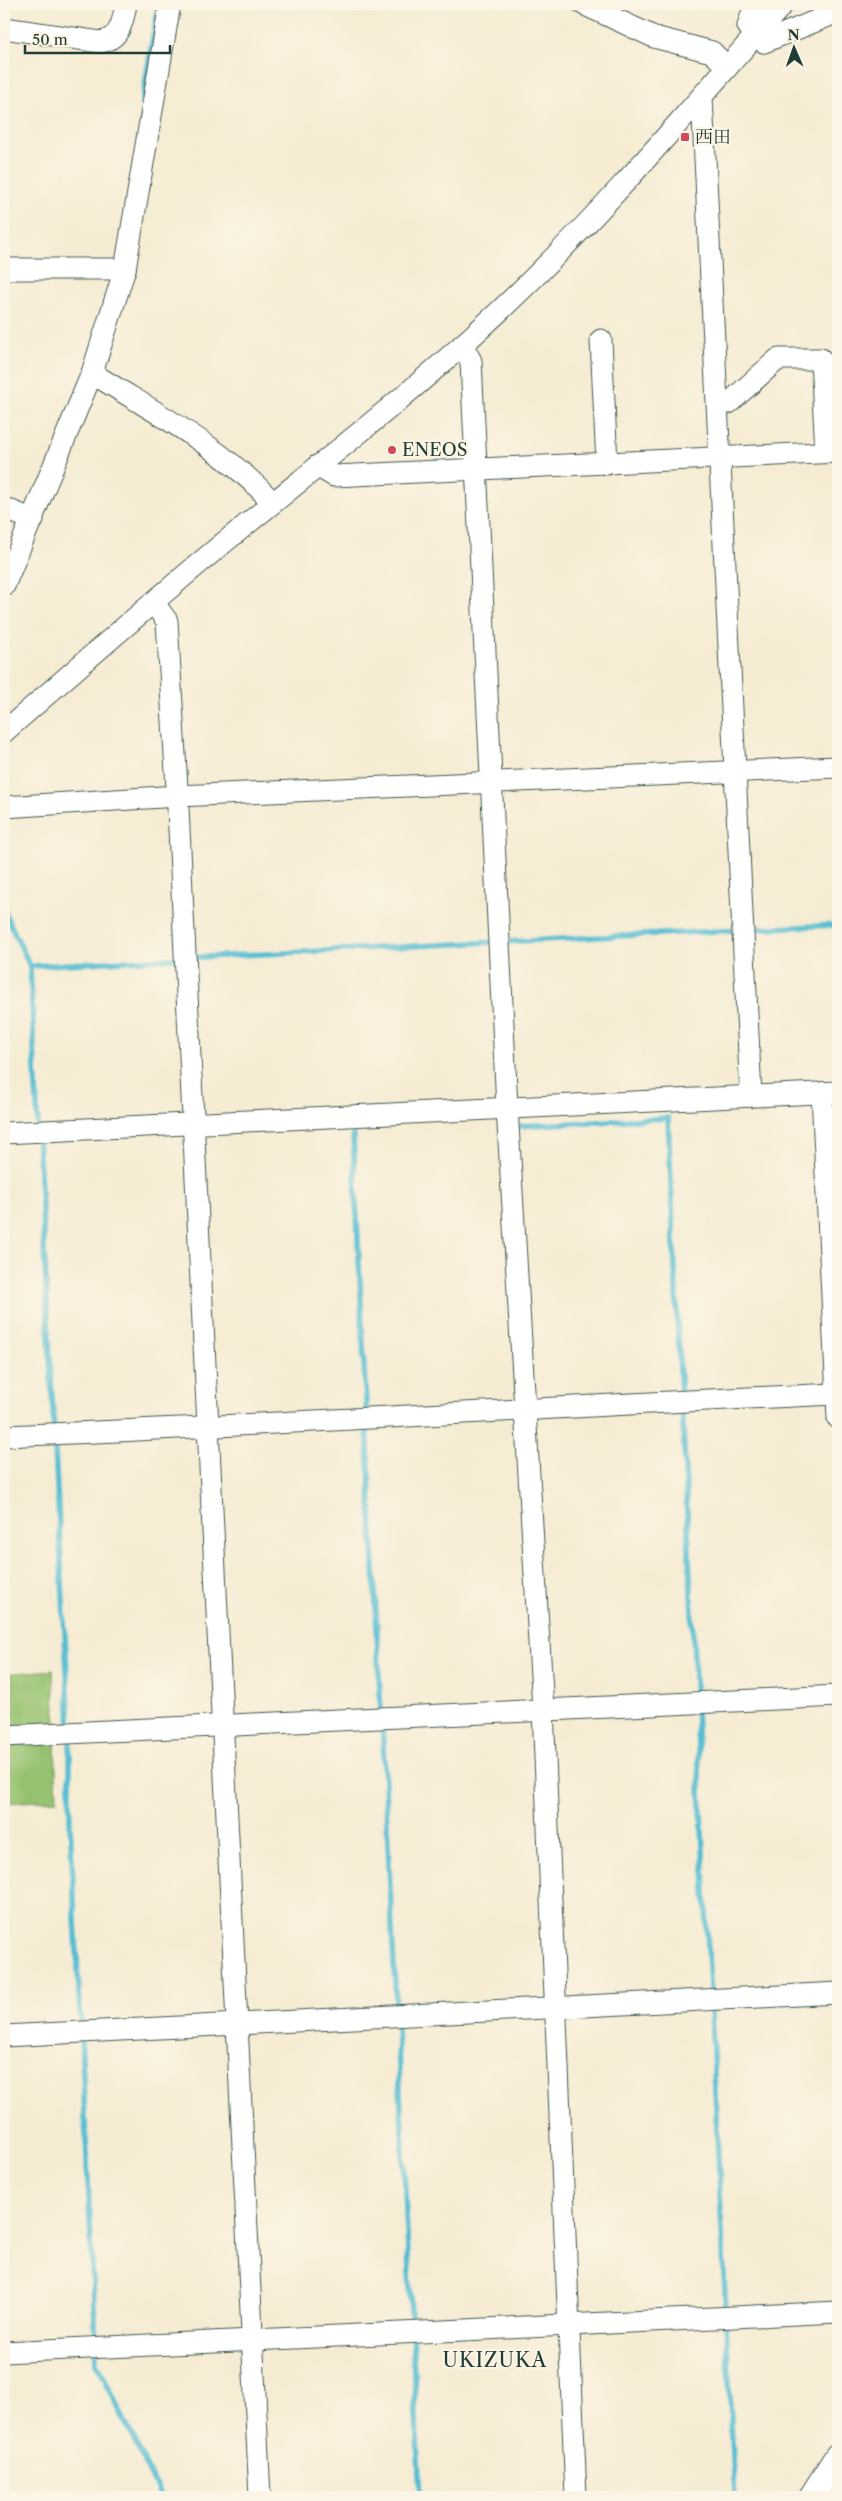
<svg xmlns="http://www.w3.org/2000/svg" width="842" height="2501" font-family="'Libre Caslon Text','Noto Serif JP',serif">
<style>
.green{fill:#95c16f;stroke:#5a7f52}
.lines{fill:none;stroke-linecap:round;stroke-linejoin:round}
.stream{stroke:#56bed3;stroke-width:5.5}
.minor-casing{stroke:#3f574c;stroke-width:23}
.major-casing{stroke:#3f574c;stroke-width:28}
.minor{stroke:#fff;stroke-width:21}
.major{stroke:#fff;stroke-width:26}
.poi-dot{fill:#d1495b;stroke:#fcf5e5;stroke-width:2}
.labels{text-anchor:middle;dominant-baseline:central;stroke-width:4.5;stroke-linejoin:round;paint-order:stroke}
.poi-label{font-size:18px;fill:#1f3d34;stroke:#fcf5e5;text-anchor:start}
.quarter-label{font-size:20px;letter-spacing:1px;fill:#1f3d34;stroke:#fcf5e5}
</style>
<rect width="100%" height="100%" fill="#fcf5e5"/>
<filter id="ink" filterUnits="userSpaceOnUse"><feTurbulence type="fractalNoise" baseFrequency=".02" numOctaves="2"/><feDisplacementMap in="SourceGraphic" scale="10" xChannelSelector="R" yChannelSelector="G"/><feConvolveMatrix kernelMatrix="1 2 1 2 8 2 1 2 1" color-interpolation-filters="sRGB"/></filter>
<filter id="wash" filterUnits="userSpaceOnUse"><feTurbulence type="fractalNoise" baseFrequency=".0096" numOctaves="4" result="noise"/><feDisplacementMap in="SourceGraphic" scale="20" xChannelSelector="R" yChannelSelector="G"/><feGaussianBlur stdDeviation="1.12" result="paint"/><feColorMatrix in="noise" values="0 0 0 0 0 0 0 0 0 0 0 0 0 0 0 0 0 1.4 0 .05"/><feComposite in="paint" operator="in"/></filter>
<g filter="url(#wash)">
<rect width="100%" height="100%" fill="#f5ecd3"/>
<g class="green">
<path d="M 53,1670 L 56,1727 L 4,1729 L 4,1674 Z"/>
<path d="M 55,1741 L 57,1800 L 4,1803 L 4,1744 Z"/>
</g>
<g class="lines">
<g class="stream">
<path d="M 142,104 L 158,4"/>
<path d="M 4,911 L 30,966 L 494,942"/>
<path d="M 748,929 L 838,925"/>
<path d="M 503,942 L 739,930"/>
<path d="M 30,966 L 38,1126"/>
<path d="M 518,1126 L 668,1118 L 681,1396"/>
<path d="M 38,1135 L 70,1728"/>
<path d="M 353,1135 L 381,1713"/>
<path d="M 682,1406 L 696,1699"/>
<path d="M 696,1708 L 726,2313"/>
<path d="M 382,1722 L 420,2497"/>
<path d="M 70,1737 L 70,1824 L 81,2028"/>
<path d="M 81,2037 L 97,2363 L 161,2497"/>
<path d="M 726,2322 L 735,2497"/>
</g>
</g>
</g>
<g filter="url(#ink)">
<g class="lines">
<defs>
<g id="minor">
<path d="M 583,4 L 654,37 L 712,52 L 727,67"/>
<path d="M 755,4 L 748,26 L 764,42 L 838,12"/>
<path d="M 4,28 L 100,42 C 120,40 123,21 126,4"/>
<path d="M 702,97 L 751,1096"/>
<path d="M 4,269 L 125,269"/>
<path d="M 601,340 L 607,464"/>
<path d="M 462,345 L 471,361 L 507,1108 L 543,1709 L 576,2497"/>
<path d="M 92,373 C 155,413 223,447 273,503"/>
<path d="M 718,403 L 729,403 L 778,359 L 821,359 L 826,452"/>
<path d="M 317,466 L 334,476 L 838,452"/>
<path d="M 4,508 L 33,520"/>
<path d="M 4,586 L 92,373 L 125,269 L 170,4"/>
<path d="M 154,603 L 167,621 L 177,788 L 260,2497"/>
<path d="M 4,732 C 74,671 144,609 215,550 C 315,468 418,389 511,300 C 608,207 694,104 783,4"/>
<path d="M 4,807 L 178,796 L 838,767"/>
<path d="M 822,1093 L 838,1418"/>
<path d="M 4,1133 L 838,1092"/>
<path d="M 4,1436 C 282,1425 560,1406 838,1394"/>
<path d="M 4,1736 L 838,1696"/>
<path d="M 4,2036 L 838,1993"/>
<path d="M 4,2352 L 838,2312"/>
</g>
<path id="major" d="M 812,2497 L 838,2456"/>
</defs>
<use href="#minor" class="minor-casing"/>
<use href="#major" class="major-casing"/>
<use href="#minor" class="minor"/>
<use href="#major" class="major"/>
</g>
</g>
<g class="poi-dot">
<rect x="680" y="132" width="10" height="10" rx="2.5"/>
<circle cx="392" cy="450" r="5"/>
</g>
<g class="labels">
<g class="poi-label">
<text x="695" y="137">西田</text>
<text x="402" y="450">ENEOS</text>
</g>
<g class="quarter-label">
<text x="495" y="2360">UKIZUKA</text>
</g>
</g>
<rect width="842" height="2501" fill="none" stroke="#fcf5e5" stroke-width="20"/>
<g transform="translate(794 48) rotate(358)" stroke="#fcf5e5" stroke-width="4" paint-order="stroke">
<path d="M0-4L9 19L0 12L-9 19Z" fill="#1f3d34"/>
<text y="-8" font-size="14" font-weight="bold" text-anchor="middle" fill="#1f3d34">N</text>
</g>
<path d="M25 45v8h145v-8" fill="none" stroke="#1f3d34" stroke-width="2.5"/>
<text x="32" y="45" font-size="15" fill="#1f3d34" stroke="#fcf5e5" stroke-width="4" paint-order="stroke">50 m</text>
</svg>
